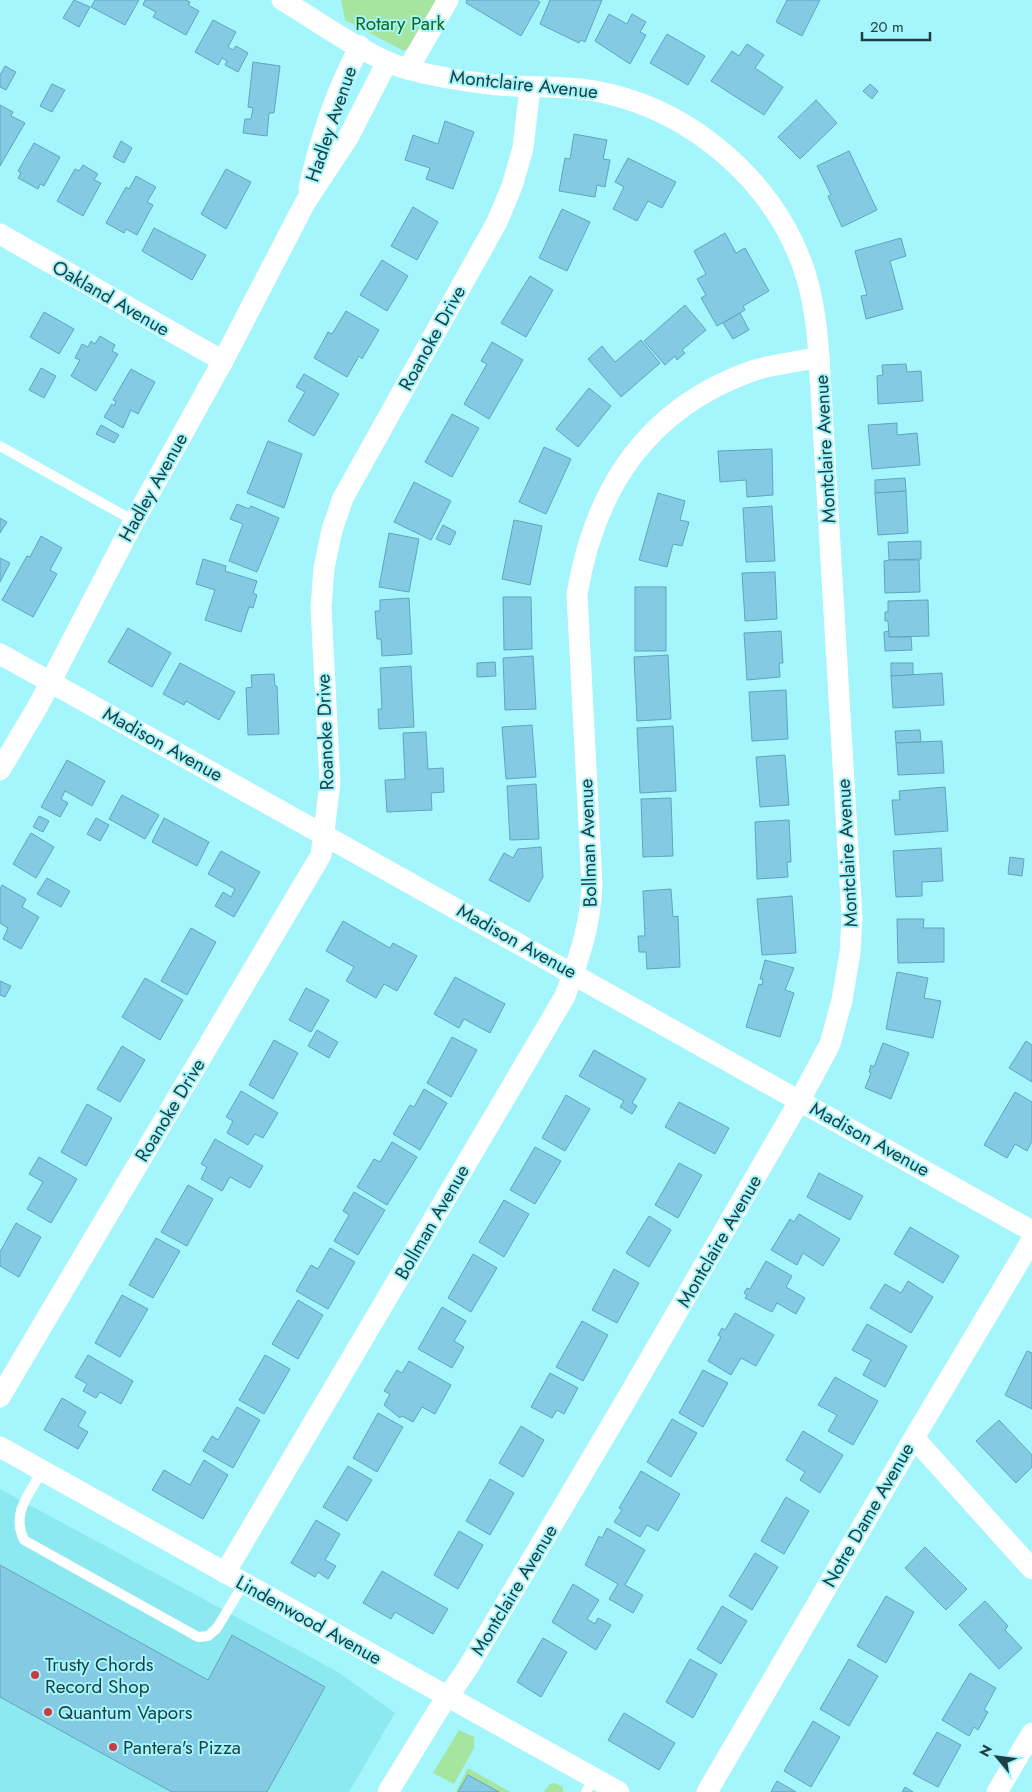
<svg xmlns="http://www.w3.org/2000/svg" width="1032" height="1792" font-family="Jost,sans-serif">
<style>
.built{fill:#8de9f0}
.green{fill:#a5e5a0}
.building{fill:#84cae3;stroke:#5fa5be}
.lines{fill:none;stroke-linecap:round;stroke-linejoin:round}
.lane{stroke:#fff;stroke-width:10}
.street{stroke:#fff;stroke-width:21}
.poi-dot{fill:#ca3a41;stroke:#a4f5fc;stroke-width:2}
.labels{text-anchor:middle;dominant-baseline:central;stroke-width:4;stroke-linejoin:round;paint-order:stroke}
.park-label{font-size:19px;fill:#126813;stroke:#a4f5fc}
.street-label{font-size:19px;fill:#1f4043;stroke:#a4f5fc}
.poi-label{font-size:19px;fill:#1f4043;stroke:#a4f5fc;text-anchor:start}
</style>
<rect width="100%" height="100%" fill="#a4f5fc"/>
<path class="built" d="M 0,1489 L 338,1672 L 395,1713 L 349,1792 L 0,1792 Z"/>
<g class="green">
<path d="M 341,0 L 439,0 L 417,40 L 404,51 L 345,20 Z"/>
<path d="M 459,1730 L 474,1737 L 474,1748 L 454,1784 L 433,1773 Z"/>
<path d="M 468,1768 L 510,1792 L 499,1792 L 468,1775 L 458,1792 L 456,1791 Z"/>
<path d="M 555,1783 L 563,1787 L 563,1792 L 544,1792 L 550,1784 Z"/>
</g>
<g class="building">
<path d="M 74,0 L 90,7 L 79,27 L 63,18 Z"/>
<path d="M 95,0 L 139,0 L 125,25 L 91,7 Z"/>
<path d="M 145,0 L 186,0 L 190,2 L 188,5 L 199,11 L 186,35 L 153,17 L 156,12 L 143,5 Z"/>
<path d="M 467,0 L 537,0 L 540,2 L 521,36 L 466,3 Z"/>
<path d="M 550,0 L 602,0 L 585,42 L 581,40 L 579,43 L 540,24 Z"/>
<path d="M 787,0 L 820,0 L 802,36 L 776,22 Z"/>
<path d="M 609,14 L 627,24 L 632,14 L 646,22 L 640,32 L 646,35 L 630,64 L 595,41 Z"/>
<path d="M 213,20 L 236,32 L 228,47 L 233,50 L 236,46 L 248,53 L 238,72 L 225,65 L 227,61 L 222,58 L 218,65 L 195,52 Z"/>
<path d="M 667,34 L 705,56 L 688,85 L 650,63 Z"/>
<path d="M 747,44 L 764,55 L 755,68 L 783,87 L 764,115 L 711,81 L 732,51 L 739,56 Z"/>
<path d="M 253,62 L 280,66 L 274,113 L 269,113 L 267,136 L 243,133 L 245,119 L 251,119 L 253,108 L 248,107 Z"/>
<path d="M 5,66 L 16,72 L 6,90 L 0,87 L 0,75 Z"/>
<path d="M 52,84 L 65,90 L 52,112 L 40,106 Z"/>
<path d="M 870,84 L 878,91 L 872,99 L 863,91 Z"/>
<path d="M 816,100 L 837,123 L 800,159 L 778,137 Z"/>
<path d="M 0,105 L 13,112 L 11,116 L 25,123 L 0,166 Z"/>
<path d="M 445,121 L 474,132 L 453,189 L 426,179 L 430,168 L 405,160 L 413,135 L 438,144 Z"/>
<path d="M 574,134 L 607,140 L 603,159 L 610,160 L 605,187 L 597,185 L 595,197 L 559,191 L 565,158 L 570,159 Z"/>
<path d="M 121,141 L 132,148 L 124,163 L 113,157 Z"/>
<path d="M 34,143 L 60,157 L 44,186 L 40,184 L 38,189 L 18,178 L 21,173 L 18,171 Z"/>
<path d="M 849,151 L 877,210 L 842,227 L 828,196 L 831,195 L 817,166 Z"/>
<path d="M 628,158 L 676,182 L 662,208 L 648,201 L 637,221 L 613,209 L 624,187 L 615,182 Z"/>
<path d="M 83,165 L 98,174 L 94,180 L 101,183 L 83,216 L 57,201 L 75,169 L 79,171 Z"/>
<path d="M 226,169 L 251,182 L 226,229 L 201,214 Z"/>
<path d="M 136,176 L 156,187 L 147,202 L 153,205 L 137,235 L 126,229 L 124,233 L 106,223 L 126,187 L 129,189 Z"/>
<path d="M 413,207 L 438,222 L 417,260 L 391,246 Z"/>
<path d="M 562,209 L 590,222 L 567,271 L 539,258 Z"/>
<path d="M 154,228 L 206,255 L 192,280 L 142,251 Z"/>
<path d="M 725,233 L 736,253 L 745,248 L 769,291 L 743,306 L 745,310 L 717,326 L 701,298 L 706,295 L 697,279 L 706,274 L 694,251 Z"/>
<path d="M 901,238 L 906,256 L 890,261 L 903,309 L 866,319 L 861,296 L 867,295 L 855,251 Z"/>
<path d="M 382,260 L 408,276 L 387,311 L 360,295 Z"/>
<path d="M 530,276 L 553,290 L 526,337 L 501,323 Z"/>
<path d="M 685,305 L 706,330 L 682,350 L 685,353 L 677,360 L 675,356 L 665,365 L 644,341 Z"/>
<path d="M 346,311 L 379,330 L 362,359 L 359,356 L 347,377 L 314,358 L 328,332 L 332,334 Z"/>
<path d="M 44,312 L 74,329 L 59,354 L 30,337 Z"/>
<path d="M 740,313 L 749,330 L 733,339 L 723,323 Z"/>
<path d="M 100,336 L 115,345 L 112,351 L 118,354 L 96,391 L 71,376 L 80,360 L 75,358 L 82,344 L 88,347 L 91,341 L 95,344 Z"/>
<path d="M 641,340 L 660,363 L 621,397 L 588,359 L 602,346 L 615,362 Z"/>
<path d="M 492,342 L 523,360 L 489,419 L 464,404 L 487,364 L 481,361 Z"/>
<path d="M 906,364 L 907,372 L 921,371 L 923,401 L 878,404 L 877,376 L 883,375 L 882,365 Z"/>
<path d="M 41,368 L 56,376 L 44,398 L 29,390 Z"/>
<path d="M 131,369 L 155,382 L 138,414 L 131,410 L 123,428 L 104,417 L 112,404 L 114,406 L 116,401 L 113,400 Z"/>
<path d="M 304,374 L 339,394 L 314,436 L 288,421 L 305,392 L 296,387 Z"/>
<path d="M 589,388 L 611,406 L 578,447 L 556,429 Z"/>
<path d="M 452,414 L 479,428 L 452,477 L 425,462 Z"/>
<path d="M 897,423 L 897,435 L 917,433 L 920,465 L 872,469 L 868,425 Z"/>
<path d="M 101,425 L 119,435 L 114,443 L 96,434 Z"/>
<path d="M 268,441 L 302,454 L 284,508 L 247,493 Z"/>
<path d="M 544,447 L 571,459 L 546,514 L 519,502 Z"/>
<path d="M 772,449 L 773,495 L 747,497 L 746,480 L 720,482 L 718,451 Z"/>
<path d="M 905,478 L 906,491 L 875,493 L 875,480 Z"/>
<path d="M 414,482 L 451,501 L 431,540 L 394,522 Z"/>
<path d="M 906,491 L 908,533 L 878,535 L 875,493 Z"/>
<path d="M 658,493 L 685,501 L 680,520 L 689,522 L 682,546 L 673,544 L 667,567 L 639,560 Z"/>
<path d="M 237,504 L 249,509 L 251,506 L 279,518 L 257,572 L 229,561 L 243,524 L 230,519 Z"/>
<path d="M 772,506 L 775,561 L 746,562 L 743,508 Z"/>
<path d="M 0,518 L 7,522 L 0,533 Z"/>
<path d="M 514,520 L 542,526 L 530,585 L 502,579 Z"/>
<path d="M 443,525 L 456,532 L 450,545 L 436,539 Z"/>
<path d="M 389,533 L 419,539 L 409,592 L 379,587 Z"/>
<path d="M 41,536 L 62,548 L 50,570 L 57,574 L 33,617 L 2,600 L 27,556 L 30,557 Z"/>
<path d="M 921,541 L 921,559 L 889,560 L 888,542 Z"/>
<path d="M 0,558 L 10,563 L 0,582 Z"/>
<path d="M 203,559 L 226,566 L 225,571 L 257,581 L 253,593 L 257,595 L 253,608 L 249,607 L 241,632 L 205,620 L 215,590 L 196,584 Z"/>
<path d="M 889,560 L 919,560 L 920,592 L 885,593 L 884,561 Z"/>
<path d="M 775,572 L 777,619 L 745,621 L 742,573 Z"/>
<rect x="635" y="587" width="31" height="64"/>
<path d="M 503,597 L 531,597 L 532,649 L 504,650 Z"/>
<path d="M 409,598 L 412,654 L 382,656 L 381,639 L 377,639 L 375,611 L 380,611 L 380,600 Z"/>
<path d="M 928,600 L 929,636 L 889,637 L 888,621 L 885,621 L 885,612 L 888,612 L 888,601 Z"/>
<path d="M 128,628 L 171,653 L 152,687 L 108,662 Z"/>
<path d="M 781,631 L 783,663 L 779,663 L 780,677 L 747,680 L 744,633 Z"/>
<path d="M 889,631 L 889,637 L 911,637 L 912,650 L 885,651 L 884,632 Z"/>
<path d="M 668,655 L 671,719 L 637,721 L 634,657 Z"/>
<path d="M 533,656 L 536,709 L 505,710 L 503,658 Z"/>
<path d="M 495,662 L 496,676 L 477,677 L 477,663 Z"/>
<path d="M 180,663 L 235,692 L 219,720 L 186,701 L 184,705 L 163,694 Z"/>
<path d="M 891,663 L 913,663 L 913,675 L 891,676 Z"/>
<path d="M 411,666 L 414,727 L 379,729 L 378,709 L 382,709 L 380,668 Z"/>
<path d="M 942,673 L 944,705 L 893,708 L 891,676 Z"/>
<path d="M 274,674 L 275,686 L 277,686 L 279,734 L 248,735 L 246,688 L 252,687 L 251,675 Z"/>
<path d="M 786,690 L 788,739 L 752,741 L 749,692 Z"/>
<path d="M 532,725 L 536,777 L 506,779 L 502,727 Z"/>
<path d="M 673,726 L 676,791 L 640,793 L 637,728 Z"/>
<path d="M 920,730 L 921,742 L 896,743 L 895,731 Z"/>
<path d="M 426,732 L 428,769 L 443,768 L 444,792 L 431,793 L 432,810 L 387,812 L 385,780 L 405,779 L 403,733 Z"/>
<path d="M 942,741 L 944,773 L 898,775 L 896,743 Z"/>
<path d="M 785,755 L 789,805 L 760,807 L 756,757 Z"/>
<path d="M 67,760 L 105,781 L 92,806 L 65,791 L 61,799 L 68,803 L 60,817 L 41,807 Z"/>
<path d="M 536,784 L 539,839 L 510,840 L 507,786 Z"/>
<path d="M 945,787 L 948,831 L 895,835 L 892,800 L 900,800 L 899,791 Z"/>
<path d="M 122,795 L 159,815 L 145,839 L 109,819 Z"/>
<path d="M 671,798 L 673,856 L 643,857 L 641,799 Z"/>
<path d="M 39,816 L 49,821 L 43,832 L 33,827 Z"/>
<path d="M 96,818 L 109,825 L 100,841 L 87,834 Z"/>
<path d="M 164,818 L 209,842 L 197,866 L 152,842 Z"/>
<path d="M 789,820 L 791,862 L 787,862 L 788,877 L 757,879 L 755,822 Z"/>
<path d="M 31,833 L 54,847 L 36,878 L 13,864 Z"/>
<path d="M 541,847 L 543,877 L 529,902 L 489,880 L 504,853 L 513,858 L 518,849 Z"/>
<path d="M 941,848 L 943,881 L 922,882 L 922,896 L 896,897 L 893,851 Z"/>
<path d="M 221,851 L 260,872 L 234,917 L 215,906 L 223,892 L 231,897 L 235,889 L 208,874 Z"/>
<path d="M 1010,857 L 1024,859 L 1022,876 L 1008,874 Z"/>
<path d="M 47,878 L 70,891 L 61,907 L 37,894 Z"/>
<path d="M 2,885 L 26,899 L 22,907 L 39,917 L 21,949 L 3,939 L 8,928 L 0,923 L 0,889 Z"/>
<path d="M 671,889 L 673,917 L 678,916 L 680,967 L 647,969 L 646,952 L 639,952 L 638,936 L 645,936 L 643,891 Z"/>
<path d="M 792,896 L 796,953 L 762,955 L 757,899 Z"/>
<path d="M 897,919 L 924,919 L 923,928 L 944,928 L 944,962 L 898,963 Z"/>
<path d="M 343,921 L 390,948 L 393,943 L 417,956 L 397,991 L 384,984 L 376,998 L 346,981 L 354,967 L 326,951 Z"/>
<path d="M 191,928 L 216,942 L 187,995 L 161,981 Z"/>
<path d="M 765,960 L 794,968 L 785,990 L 794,993 L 780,1037 L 746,1027 L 759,984 L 762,985 L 763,979 L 760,979 Z"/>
<path d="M 897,972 L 928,978 L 924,998 L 941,1001 L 933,1038 L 886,1029 Z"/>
<path d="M 455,977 L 505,1004 L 490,1033 L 464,1019 L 459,1028 L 434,1014 Z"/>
<path d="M 145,978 L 183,1000 L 160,1040 L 122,1017 Z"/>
<path d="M 0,981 L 11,986 L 5,997 L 0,995 Z"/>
<path d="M 306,988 L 329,1000 L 311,1032 L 289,1020 Z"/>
<path d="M 317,1030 L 338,1042 L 329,1058 L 308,1046 Z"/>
<path d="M 452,1037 L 477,1050 L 451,1097 L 427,1083 Z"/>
<path d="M 274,1040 L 298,1053 L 273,1099 L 249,1085 Z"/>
<path d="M 1026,1041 L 1032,1045 L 1032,1082 L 1009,1068 Z"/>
<path d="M 883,1043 L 909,1053 L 891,1099 L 865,1088 L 871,1073 L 869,1072 L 871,1065 L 874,1067 Z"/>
<path d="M 122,1046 L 145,1060 L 120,1102 L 97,1089 Z"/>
<path d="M 594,1050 L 646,1079 L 632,1103 L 637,1106 L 632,1114 L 620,1107 L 624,1101 L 579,1076 Z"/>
<path d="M 424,1089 L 447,1103 L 420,1150 L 393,1134 L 410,1105 L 414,1107 Z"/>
<path d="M 241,1091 L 278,1113 L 263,1138 L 255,1134 L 248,1145 L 227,1133 L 233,1121 L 226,1117 Z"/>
<path d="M 1015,1092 L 1032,1102 L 1032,1141 L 1027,1151 L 1015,1144 L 1007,1158 L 984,1145 Z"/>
<path d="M 566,1095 L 590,1109 L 565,1151 L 542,1138 Z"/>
<path d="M 679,1102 L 729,1128 L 715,1154 L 665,1127 Z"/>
<path d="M 87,1104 L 112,1118 L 86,1166 L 61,1152 Z"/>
<path d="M 215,1139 L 263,1166 L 250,1188 L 230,1177 L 222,1191 L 201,1179 L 207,1167 L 201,1164 Z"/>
<path d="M 392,1142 L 417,1157 L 387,1205 L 357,1187 L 374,1159 L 380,1162 Z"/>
<path d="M 535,1147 L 561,1161 L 535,1204 L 510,1190 Z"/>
<path d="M 39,1157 L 77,1179 L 51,1223 L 27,1209 L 43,1182 L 29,1174 Z"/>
<path d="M 679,1163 L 702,1175 L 678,1218 L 655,1205 Z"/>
<path d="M 819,1173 L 863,1196 L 850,1220 L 807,1197 Z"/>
<path d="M 188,1185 L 213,1199 L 187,1246 L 161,1232 Z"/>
<path d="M 354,1192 L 385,1210 L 358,1255 L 334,1241 L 349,1215 L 343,1211 Z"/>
<path d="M 504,1200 L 529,1214 L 504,1257 L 479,1242 Z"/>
<path d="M 799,1214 L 840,1239 L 823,1266 L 803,1253 L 797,1265 L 771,1250 L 790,1219 L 794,1222 Z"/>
<path d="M 649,1216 L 671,1230 L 649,1267 L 626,1253 Z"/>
<path d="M 16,1223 L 41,1237 L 19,1277 L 0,1266 L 0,1252 Z"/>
<path d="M 910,1227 L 959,1256 L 943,1283 L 894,1254 Z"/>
<path d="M 156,1238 L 180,1251 L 153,1298 L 129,1285 Z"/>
<path d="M 330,1248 L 355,1262 L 328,1309 L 296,1291 L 311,1265 L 318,1269 Z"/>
<path d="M 473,1254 L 497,1268 L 471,1312 L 448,1298 Z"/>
<path d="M 766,1261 L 792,1276 L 786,1287 L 805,1298 L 796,1314 L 777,1303 L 772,1312 L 745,1298 L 747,1295 L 744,1293 L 747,1288 L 750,1289 Z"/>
<path d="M 614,1269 L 639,1283 L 617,1323 L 592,1310 Z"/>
<path d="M 908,1281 L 933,1297 L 911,1333 L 870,1308 L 885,1284 L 901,1293 Z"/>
<path d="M 122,1295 L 148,1309 L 120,1357 L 95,1343 Z"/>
<path d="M 298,1300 L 323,1315 L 298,1359 L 272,1344 Z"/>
<path d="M 442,1307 L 466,1321 L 454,1341 L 464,1347 L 452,1368 L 418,1349 Z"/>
<path d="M 735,1313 L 774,1335 L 756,1366 L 741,1358 L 731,1375 L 708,1361 L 721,1337 L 718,1335 L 722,1328 L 725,1330 Z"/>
<path d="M 582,1321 L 608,1335 L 583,1381 L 556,1367 Z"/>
<path d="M 867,1324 L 907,1346 L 885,1387 L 863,1375 L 871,1360 L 852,1350 Z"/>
<path d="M 1027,1351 L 1032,1353 L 1032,1409 L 1005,1395 Z"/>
<path d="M 88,1355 L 133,1381 L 121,1404 L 100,1392 L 96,1398 L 83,1391 L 87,1384 L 75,1377 Z"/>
<path d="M 265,1355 L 290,1369 L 264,1414 L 239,1400 Z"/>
<path d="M 409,1361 L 451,1385 L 435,1414 L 422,1407 L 413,1422 L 402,1416 L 400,1418 L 384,1405 L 390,1394 L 384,1391 L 397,1370 L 402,1373 Z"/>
<path d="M 703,1370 L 728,1383 L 703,1427 L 679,1413 Z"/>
<path d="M 550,1373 L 578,1388 L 564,1414 L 557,1410 L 552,1418 L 531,1407 Z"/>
<path d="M 835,1377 L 878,1401 L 853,1445 L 828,1431 L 837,1415 L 818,1405 Z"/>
<path d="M 62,1398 L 86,1412 L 78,1426 L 88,1432 L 78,1449 L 44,1430 Z"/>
<path d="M 237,1407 L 260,1420 L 233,1468 L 203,1451 L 212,1436 L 218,1440 Z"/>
<path d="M 378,1413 L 403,1427 L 377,1472 L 353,1458 Z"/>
<path d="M 672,1419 L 697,1433 L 671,1477 L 647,1462 Z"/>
<path d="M 999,1420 L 1032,1455 L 1032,1467 L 1016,1483 L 976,1441 Z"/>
<path d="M 521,1426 L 544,1440 L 523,1477 L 499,1463 Z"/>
<path d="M 803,1431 L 843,1455 L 820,1493 L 800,1480 L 805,1472 L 786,1460 Z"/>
<path d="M 204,1460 L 228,1475 L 203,1519 L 152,1490 L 164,1470 L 190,1485 Z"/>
<path d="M 348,1466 L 372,1480 L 347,1521 L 323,1507 Z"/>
<path d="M 641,1471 L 680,1494 L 658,1531 L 647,1525 L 640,1537 L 614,1522 L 622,1510 L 619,1508 Z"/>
<path d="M 490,1479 L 514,1493 L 490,1535 L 466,1521 Z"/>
<path d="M 786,1497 L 809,1511 L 784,1554 L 761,1541 Z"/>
<path d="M 316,1520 L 340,1534 L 325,1560 L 336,1566 L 328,1579 L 318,1572 L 315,1577 L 291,1563 Z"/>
<path d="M 607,1528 L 645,1550 L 625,1585 L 643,1595 L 633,1613 L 609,1599 L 618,1584 L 585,1565 L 599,1536 L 602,1538 Z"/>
<path d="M 459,1531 L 483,1545 L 458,1589 L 434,1575 Z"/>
<path d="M 925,1547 L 967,1589 L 946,1610 L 905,1568 Z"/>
<path d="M 755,1553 L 778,1567 L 752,1610 L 729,1596 Z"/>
<path d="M 0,1565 L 208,1680 L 232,1635 L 325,1687 L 267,1792 L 172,1792 L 0,1697 Z"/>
<path d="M 382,1571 L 448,1609 L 433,1634 L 395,1612 L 391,1619 L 363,1603 Z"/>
<path d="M 573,1584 L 599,1600 L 587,1619 L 595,1624 L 598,1618 L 611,1625 L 596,1650 L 552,1622 Z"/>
<path d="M 886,1596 L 914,1612 L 886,1663 L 857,1646 Z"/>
<path d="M 985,1601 L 1008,1626 L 1005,1630 L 1022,1648 L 999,1669 L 959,1625 Z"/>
<path d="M 722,1606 L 747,1621 L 721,1664 L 697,1649 Z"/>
<path d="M 543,1638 L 567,1652 L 541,1697 L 517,1682 Z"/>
<path d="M 690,1659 L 717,1674 L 693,1718 L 666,1702 Z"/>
<path d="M 849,1659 L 878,1676 L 849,1726 L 820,1709 Z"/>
<path d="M 970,1673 L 996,1688 L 984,1710 L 988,1712 L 978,1730 L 974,1727 L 969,1736 L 942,1720 Z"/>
<path d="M 624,1713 L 675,1743 L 659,1770 L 608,1740 Z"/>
<path d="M 813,1721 L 840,1737 L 811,1787 L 784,1771 Z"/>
<path d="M 937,1732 L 961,1745 L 938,1787 L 913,1774 Z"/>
<path d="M 468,1775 L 499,1792 L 458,1792 Z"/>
<path d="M 777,1781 L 796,1792 L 771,1792 Z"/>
<path d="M 905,1787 L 913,1792 L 902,1792 Z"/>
</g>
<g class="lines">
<g class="lane">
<path d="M 0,446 L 134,521"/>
<path d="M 42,1471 C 29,1495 11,1513 24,1540 L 198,1637 L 208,1636 L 217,1628 L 244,1583"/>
<path d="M 586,1792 L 594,1778"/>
</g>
<g class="street">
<path d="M 282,0 C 318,21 368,58 407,69 C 433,76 462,81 489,84 C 529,89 570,84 609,94 C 694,114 770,180 801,261 C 813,292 817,324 819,357 L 852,918 L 850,953 L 842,1000 L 830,1044 L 800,1100 L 622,1407 L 467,1669 L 437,1712 L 388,1792"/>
<path d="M 408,69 L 448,0"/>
<path d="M 309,188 C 320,139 336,91 360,46"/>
<path d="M 0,234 L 223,361"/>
<path d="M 0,654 L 1032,1231"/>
<path d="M 0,770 L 38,706 L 134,521 L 223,361 L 305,203 L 349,136 L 387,62"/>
<path d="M 0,1397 L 321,855 L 330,783 L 321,607 L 324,568 L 332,530 L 343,498 L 497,222 L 512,186 L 523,148 L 530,87"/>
<path d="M 914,1438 L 1032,1569"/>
<path d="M 0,1447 L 619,1792"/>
<path d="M 225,1573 L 565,996 C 580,955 590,928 592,884 L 577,594 C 595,487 648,408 752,371 C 773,364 798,362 819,357"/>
<path d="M 707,1792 L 914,1438 L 1032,1240"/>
<path d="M 997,1792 L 1032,1733"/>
</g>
</g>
<g class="poi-dot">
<circle cx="35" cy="1675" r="5"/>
<circle cx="48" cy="1712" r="5"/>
<circle cx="113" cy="1747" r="5"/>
</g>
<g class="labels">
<g class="park-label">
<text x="400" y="23">Rotary Park</text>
</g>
<g class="street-label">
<text transform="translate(524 84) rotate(6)">Montclaire Avenue</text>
<text transform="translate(331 124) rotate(-71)">Hadley Avenue</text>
<text transform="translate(111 298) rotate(30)">Oakland Avenue</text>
<text transform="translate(432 338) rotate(-61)">Roanoke Drive</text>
<text transform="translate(825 449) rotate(-93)">Montclaire Avenue</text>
<text transform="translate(153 487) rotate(-61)">Hadley Avenue</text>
<text transform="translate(325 732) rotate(-92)">Roanoke Drive</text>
<text transform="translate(163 744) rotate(29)">Madison Avenue</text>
<text transform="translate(588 843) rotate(-92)">Bollman Avenue</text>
<text transform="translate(847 853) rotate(-93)">Montclaire Avenue</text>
<text transform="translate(517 941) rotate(29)">Madison Avenue</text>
<text transform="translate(170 1110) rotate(-59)">Roanoke Drive</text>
<text transform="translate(870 1139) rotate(29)">Madison Avenue</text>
<text transform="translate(432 1222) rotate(-60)">Bollman Avenue</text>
<text transform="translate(719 1241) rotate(-60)">Montclaire Avenue</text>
<text transform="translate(868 1515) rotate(-60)">Notre Dame Avenue</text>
<text transform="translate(514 1590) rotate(-59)">Montclaire Avenue</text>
<text transform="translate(309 1620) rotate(29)">Lindenwood Avenue</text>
</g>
<g class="poi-label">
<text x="45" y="1664">Trusty Chords<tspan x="45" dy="22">Record Shop</tspan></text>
<text x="58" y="1712">Quantum Vapors</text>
<text x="123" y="1747">Pantera's Pizza</text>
</g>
</g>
<g transform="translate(997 1757) rotate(299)" stroke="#a4f5fc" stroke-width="4" paint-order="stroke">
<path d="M0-4L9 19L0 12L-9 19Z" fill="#1f4043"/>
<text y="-8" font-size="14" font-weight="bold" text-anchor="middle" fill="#1f4043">N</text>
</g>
<path d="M862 32v8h68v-8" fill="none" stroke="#1f4043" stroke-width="2.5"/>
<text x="870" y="32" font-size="15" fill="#1f4043" stroke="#a4f5fc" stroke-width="4" paint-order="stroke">20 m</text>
</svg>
